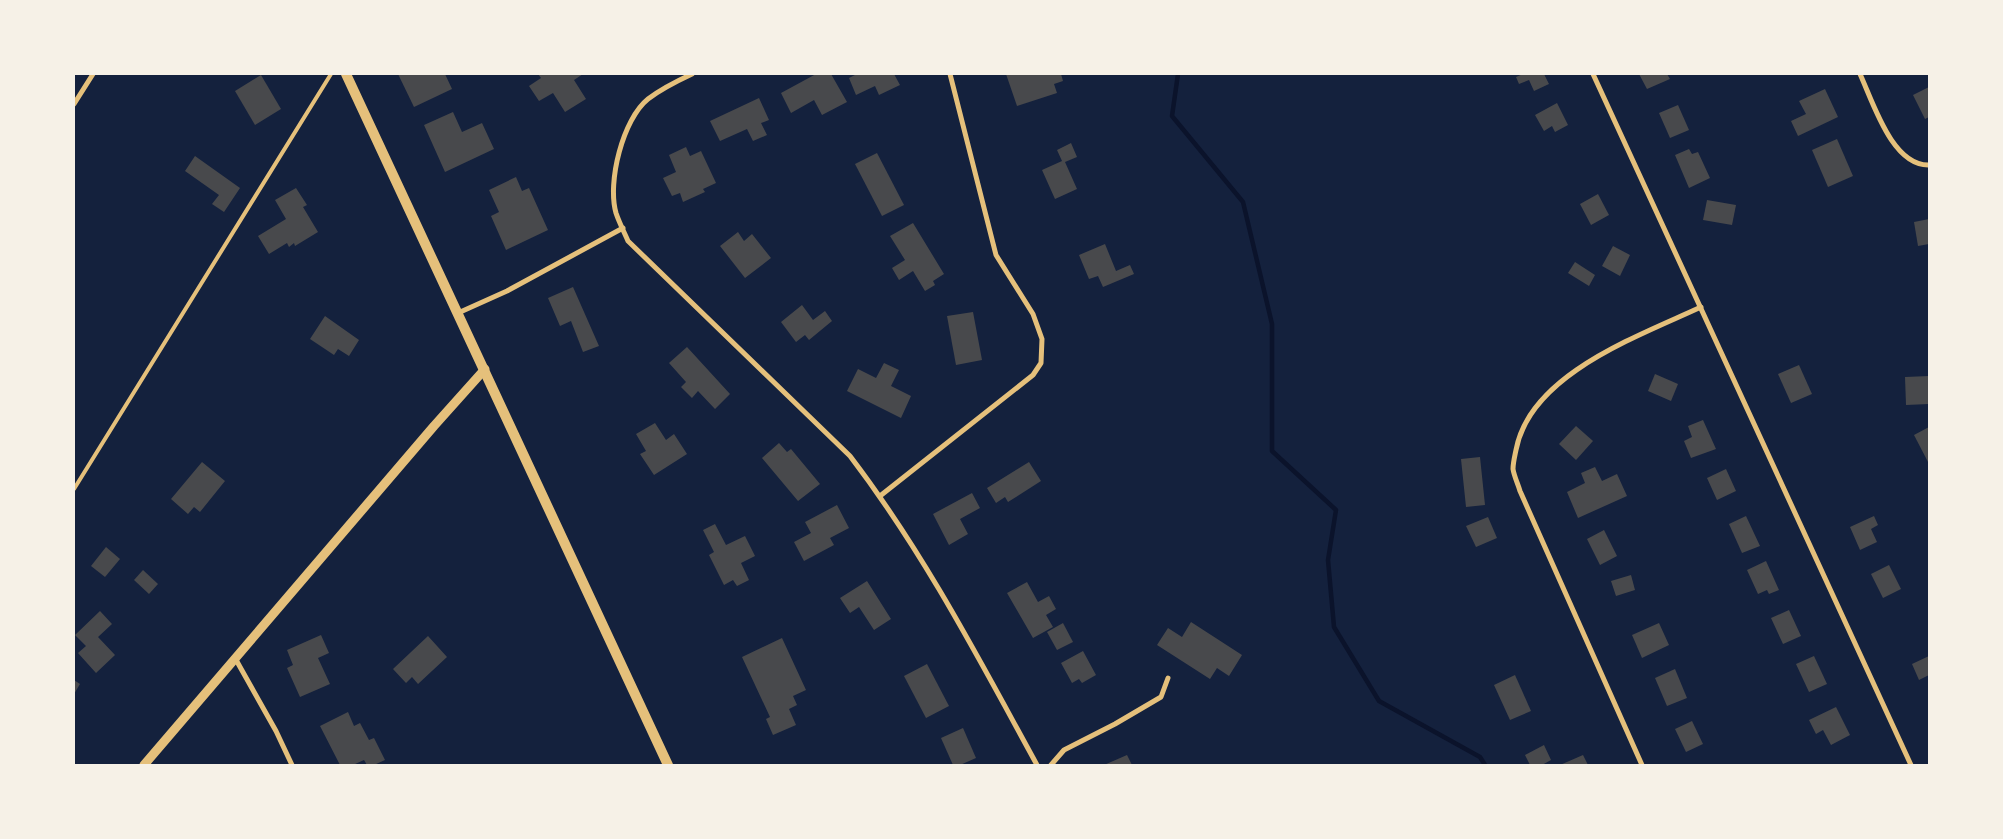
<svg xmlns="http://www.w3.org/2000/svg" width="2003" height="839" font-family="'Space Grotesk',sans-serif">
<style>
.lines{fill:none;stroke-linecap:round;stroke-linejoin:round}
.stream{stroke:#0b132b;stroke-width:4.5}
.building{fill:#48494c}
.service{stroke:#e5c07b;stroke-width:4}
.minor{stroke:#e5c07b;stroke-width:5}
.tertiary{stroke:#e5c07b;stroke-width:9}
.secondary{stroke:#e5c07b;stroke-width:10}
</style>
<rect width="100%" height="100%" fill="#14213d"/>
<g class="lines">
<path class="stream" d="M 1178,74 L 1172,116 L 1243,202 L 1272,324 L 1272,451 L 1336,510 L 1328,560 L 1334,627 L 1379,701 L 1480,757 L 1485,765"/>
</g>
<g class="building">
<path d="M 398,74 L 445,74 L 452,89 L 414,107 Z"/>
<path d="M 538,74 L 583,74 L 574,80 L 586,99 L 565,112 L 553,93 L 539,101 L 529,86 L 541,78 Z"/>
<path d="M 816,74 L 831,74 L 847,102 L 822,115 L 814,100 L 791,113 L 781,93 Z"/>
<path d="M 857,74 L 894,74 L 900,85 L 879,95 L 875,86 L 856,95 L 849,78 Z"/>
<path d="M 1006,74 L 1061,74 L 1063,81 L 1054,84 L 1057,93 L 1017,106 Z"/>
<path d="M 1523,74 L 1544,74 L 1549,84 L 1534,91 L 1529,80 L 1519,84 L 1516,77 Z"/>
<path d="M 1639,74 L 1667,74 L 1670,79 L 1647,89 Z"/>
<path d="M 261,75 L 281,109 L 255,125 L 235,91 Z"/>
<path d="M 1929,87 L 1929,117 L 1925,119 L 1913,95 Z"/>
<path d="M 1825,89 L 1838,117 L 1798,136 L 1791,121 L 1806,114 L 1799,101 Z"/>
<path d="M 759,98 L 769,120 L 761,123 L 767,135 L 753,141 L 747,129 L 720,141 L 710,121 Z"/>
<path d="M 1557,103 L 1568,125 L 1555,132 L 1552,126 L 1544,131 L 1535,115 Z"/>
<path d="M 1678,105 L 1689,130 L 1670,138 L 1659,113 Z"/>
<path d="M 453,112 L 462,132 L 482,123 L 494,149 L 445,172 L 424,125 Z"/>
<path d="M 1837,139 L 1853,176 L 1828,187 L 1812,150 Z"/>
<path d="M 1071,143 L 1077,157 L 1065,162 L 1077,189 L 1055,199 L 1042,170 L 1062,161 L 1057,150 Z"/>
<path d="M 686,147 L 690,156 L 701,151 L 716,183 L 703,189 L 705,192 L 683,202 L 680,193 L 672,196 L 663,178 L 676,172 L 669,155 Z"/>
<path d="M 1689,149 L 1692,154 L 1698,152 L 1710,178 L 1689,188 L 1675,155 Z"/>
<path d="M 877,153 L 904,205 L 882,216 L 855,164 Z"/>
<path d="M 195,156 L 240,188 L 224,212 L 212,204 L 219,195 L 185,171 Z"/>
<path d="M 516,177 L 522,191 L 529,188 L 548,230 L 506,250 L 491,216 L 499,212 L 489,190 Z"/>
<path d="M 296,188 L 307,205 L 303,207 L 318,232 L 295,246 L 294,243 L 289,247 L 287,243 L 269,254 L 258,236 L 286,219 L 275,200 Z"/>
<path d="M 1598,194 L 1609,215 L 1591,225 L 1580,204 Z"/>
<path d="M 1707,200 L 1736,205 L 1732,225 L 1703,220 Z"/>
<path d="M 1929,219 L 1929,244 L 1918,246 L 1914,222 Z"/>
<path d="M 913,223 L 944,274 L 933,281 L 935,285 L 925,291 L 913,271 L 899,280 L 892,268 L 905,260 L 890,236 Z"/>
<path d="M 738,232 L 744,241 L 752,234 L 771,258 L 745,278 L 720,246 Z"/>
<path d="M 1105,244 L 1116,271 L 1130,265 L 1134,274 L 1103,287 L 1098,276 L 1089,279 L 1079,255 Z"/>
<path d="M 1613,246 L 1630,255 L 1620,276 L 1602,266 Z"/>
<path d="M 1575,262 L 1595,275 L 1589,286 L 1568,273 Z"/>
<path d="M 573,287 L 599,346 L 583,352 L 571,321 L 560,326 L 548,298 Z"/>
<path d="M 802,305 L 813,320 L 825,311 L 832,321 L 809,340 L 805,335 L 796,342 L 781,322 Z"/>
<path d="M 973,312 L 982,360 L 956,365 L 947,316 Z"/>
<path d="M 325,316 L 359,340 L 349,356 L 338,349 L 334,355 L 310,339 Z"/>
<path d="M 687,347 L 730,394 L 715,409 L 698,391 L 692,398 L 681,387 L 686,382 L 669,363 Z"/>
<path d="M 884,363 L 899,370 L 891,386 L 911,396 L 901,418 L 847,391 L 858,369 L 876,378 Z"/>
<path d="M 1799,365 L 1812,394 L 1791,403 L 1778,374 Z"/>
<path d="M 1655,374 L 1678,384 L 1671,401 L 1648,391 Z"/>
<path d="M 1929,376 L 1929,404 L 1906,405 L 1905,377 Z"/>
<path d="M 1703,420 L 1716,449 L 1691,458 L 1684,441 L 1692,437 L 1688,426 Z"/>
<path d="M 655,423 L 666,440 L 674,434 L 687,454 L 654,475 L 640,454 L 646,451 L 636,434 Z"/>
<path d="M 1576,426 L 1593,441 L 1576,460 L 1559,444 Z"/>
<path d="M 1929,427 L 1929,461 L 1928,462 L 1914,435 Z"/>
<path d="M 779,443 L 787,452 L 791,449 L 820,484 L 798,501 L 762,458 Z"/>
<path d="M 1480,457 L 1485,505 L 1466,507 L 1461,459 Z"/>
<path d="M 202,462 L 225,481 L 200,512 L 194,507 L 188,514 L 171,499 Z"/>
<path d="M 1029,462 L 1041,481 L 1008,502 L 1005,497 L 996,503 L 987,488 Z"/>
<path d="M 1595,467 L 1602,481 L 1617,474 L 1627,496 L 1578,518 L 1567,492 L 1585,483 L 1581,473 Z"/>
<path d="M 1726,469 L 1736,491 L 1717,500 L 1707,478 Z"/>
<path d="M 972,493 L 980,508 L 960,519 L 968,534 L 949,545 L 933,514 Z"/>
<path d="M 837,505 L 849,528 L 830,538 L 834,545 L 804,561 L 794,542 L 811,533 L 805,522 Z"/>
<path d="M 1746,516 L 1760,546 L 1742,553 L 1729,524 Z"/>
<path d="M 1874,516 L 1878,525 L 1871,529 L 1877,542 L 1860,550 L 1850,527 Z"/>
<path d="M 1488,517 L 1497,538 L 1476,547 L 1466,526 Z"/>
<path d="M 715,524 L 726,545 L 745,536 L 755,556 L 741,563 L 749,580 L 737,586 L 733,580 L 724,585 L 709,555 L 714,552 L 703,530 Z"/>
<path d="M 1604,530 L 1617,556 L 1600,565 L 1587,539 Z"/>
<path d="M 106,547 L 120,559 L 105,577 L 91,566 Z"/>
<path d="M 1766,561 L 1779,590 L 1769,594 L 1767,590 L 1758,594 L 1747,570 Z"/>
<path d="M 1889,565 L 1901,589 L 1883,598 L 1871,574 Z"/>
<path d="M 143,570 L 158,584 L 149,594 L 134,580 Z"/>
<path d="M 1631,575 L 1635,590 L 1616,596 L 1611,581 Z"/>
<path d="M 867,581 L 891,619 L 874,630 L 859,607 L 850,613 L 840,598 Z"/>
<path d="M 1027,582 L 1038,602 L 1049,596 L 1056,609 L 1046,615 L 1053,627 L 1033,638 L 1007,593 Z"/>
<path d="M 1789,610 L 1801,636 L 1783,644 L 1771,618 Z"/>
<path d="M 100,611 L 112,624 L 98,637 L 115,655 L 96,673 L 78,653 L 86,646 L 75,635 Z"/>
<path d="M 1191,622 L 1242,655 L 1229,676 L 1217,668 L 1210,679 L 1157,645 L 1168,628 L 1182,637 Z"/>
<path d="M 1063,623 L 1073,642 L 1057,650 L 1047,632 Z"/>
<path d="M 1659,623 L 1669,645 L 1642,658 L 1632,635 Z"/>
<path d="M 321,635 L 329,653 L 318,658 L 330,684 L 300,697 L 287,668 L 293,665 L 287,650 Z"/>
<path d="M 428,636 L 447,657 L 418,684 L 412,677 L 406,683 L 393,669 Z"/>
<path d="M 782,638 L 806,690 L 793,696 L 797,705 L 789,709 L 796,725 L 773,735 L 766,719 L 770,717 L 742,657 Z"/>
<path d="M 1083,651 L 1096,675 L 1082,683 L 1079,679 L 1072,683 L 1061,663 Z"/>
<path d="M 1814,656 L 1827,684 L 1809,692 L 1796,664 Z"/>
<path d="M 1929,656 L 1929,675 L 1919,680 L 1912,664 Z"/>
<path d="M 927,664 L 949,706 L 926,718 L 904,676 Z"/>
<path d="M 1675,669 L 1687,698 L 1667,706 L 1655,678 Z"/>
<path d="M 1515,675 L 1531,711 L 1510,720 L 1494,685 Z"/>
<path d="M 74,680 L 80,684 L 74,694 Z"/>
<path d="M 1836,707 L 1850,735 L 1831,745 L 1823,730 L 1816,734 L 1809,720 Z"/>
<path d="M 348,712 L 354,726 L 360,723 L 369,740 L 374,738 L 385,760 L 374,765 L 367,765 L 364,760 L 353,765 L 340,765 L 320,726 Z"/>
<path d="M 1692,721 L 1703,744 L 1686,752 L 1675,729 Z"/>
<path d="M 963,728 L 976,758 L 960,765 L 953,765 L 941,738 Z"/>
<path d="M 1544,745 L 1551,760 L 1542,765 L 1530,765 L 1525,755 Z"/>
<path d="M 1127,755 L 1132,765 L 1104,765 Z"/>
<path d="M 1583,755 L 1588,765 L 1560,765 Z"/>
</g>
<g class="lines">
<path class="service" d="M 74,489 L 331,74"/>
<g class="minor">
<path d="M 692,74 C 677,81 661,89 648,99 C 623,119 607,182 616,213 C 619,222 624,232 628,241 L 850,456 C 924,553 979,659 1037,765"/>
<path d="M 1593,74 L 1911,765"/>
<path d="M 1860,74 C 1873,102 1892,166 1929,165"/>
<path d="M 74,104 L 93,74"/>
<path d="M 458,313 L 507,291 L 623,228"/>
<path d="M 880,496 L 1033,375 L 1041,363 L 1042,339 L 1033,314 L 996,255 L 950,74"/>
<path d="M 235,658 L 276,731 L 292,765"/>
<path d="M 1051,765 L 1064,750 L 1115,724 L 1161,697 L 1168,678"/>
<path d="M 1642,765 L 1520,491 C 1518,484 1514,476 1513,469 C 1513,463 1515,455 1516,450 C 1530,374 1639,336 1701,307"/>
</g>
<path class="tertiary" d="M 144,765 L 434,426 L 485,369"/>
<path class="secondary" d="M 346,74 L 668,765"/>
</g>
<rect width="2003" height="839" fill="none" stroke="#f6f1e7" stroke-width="150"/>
</svg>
